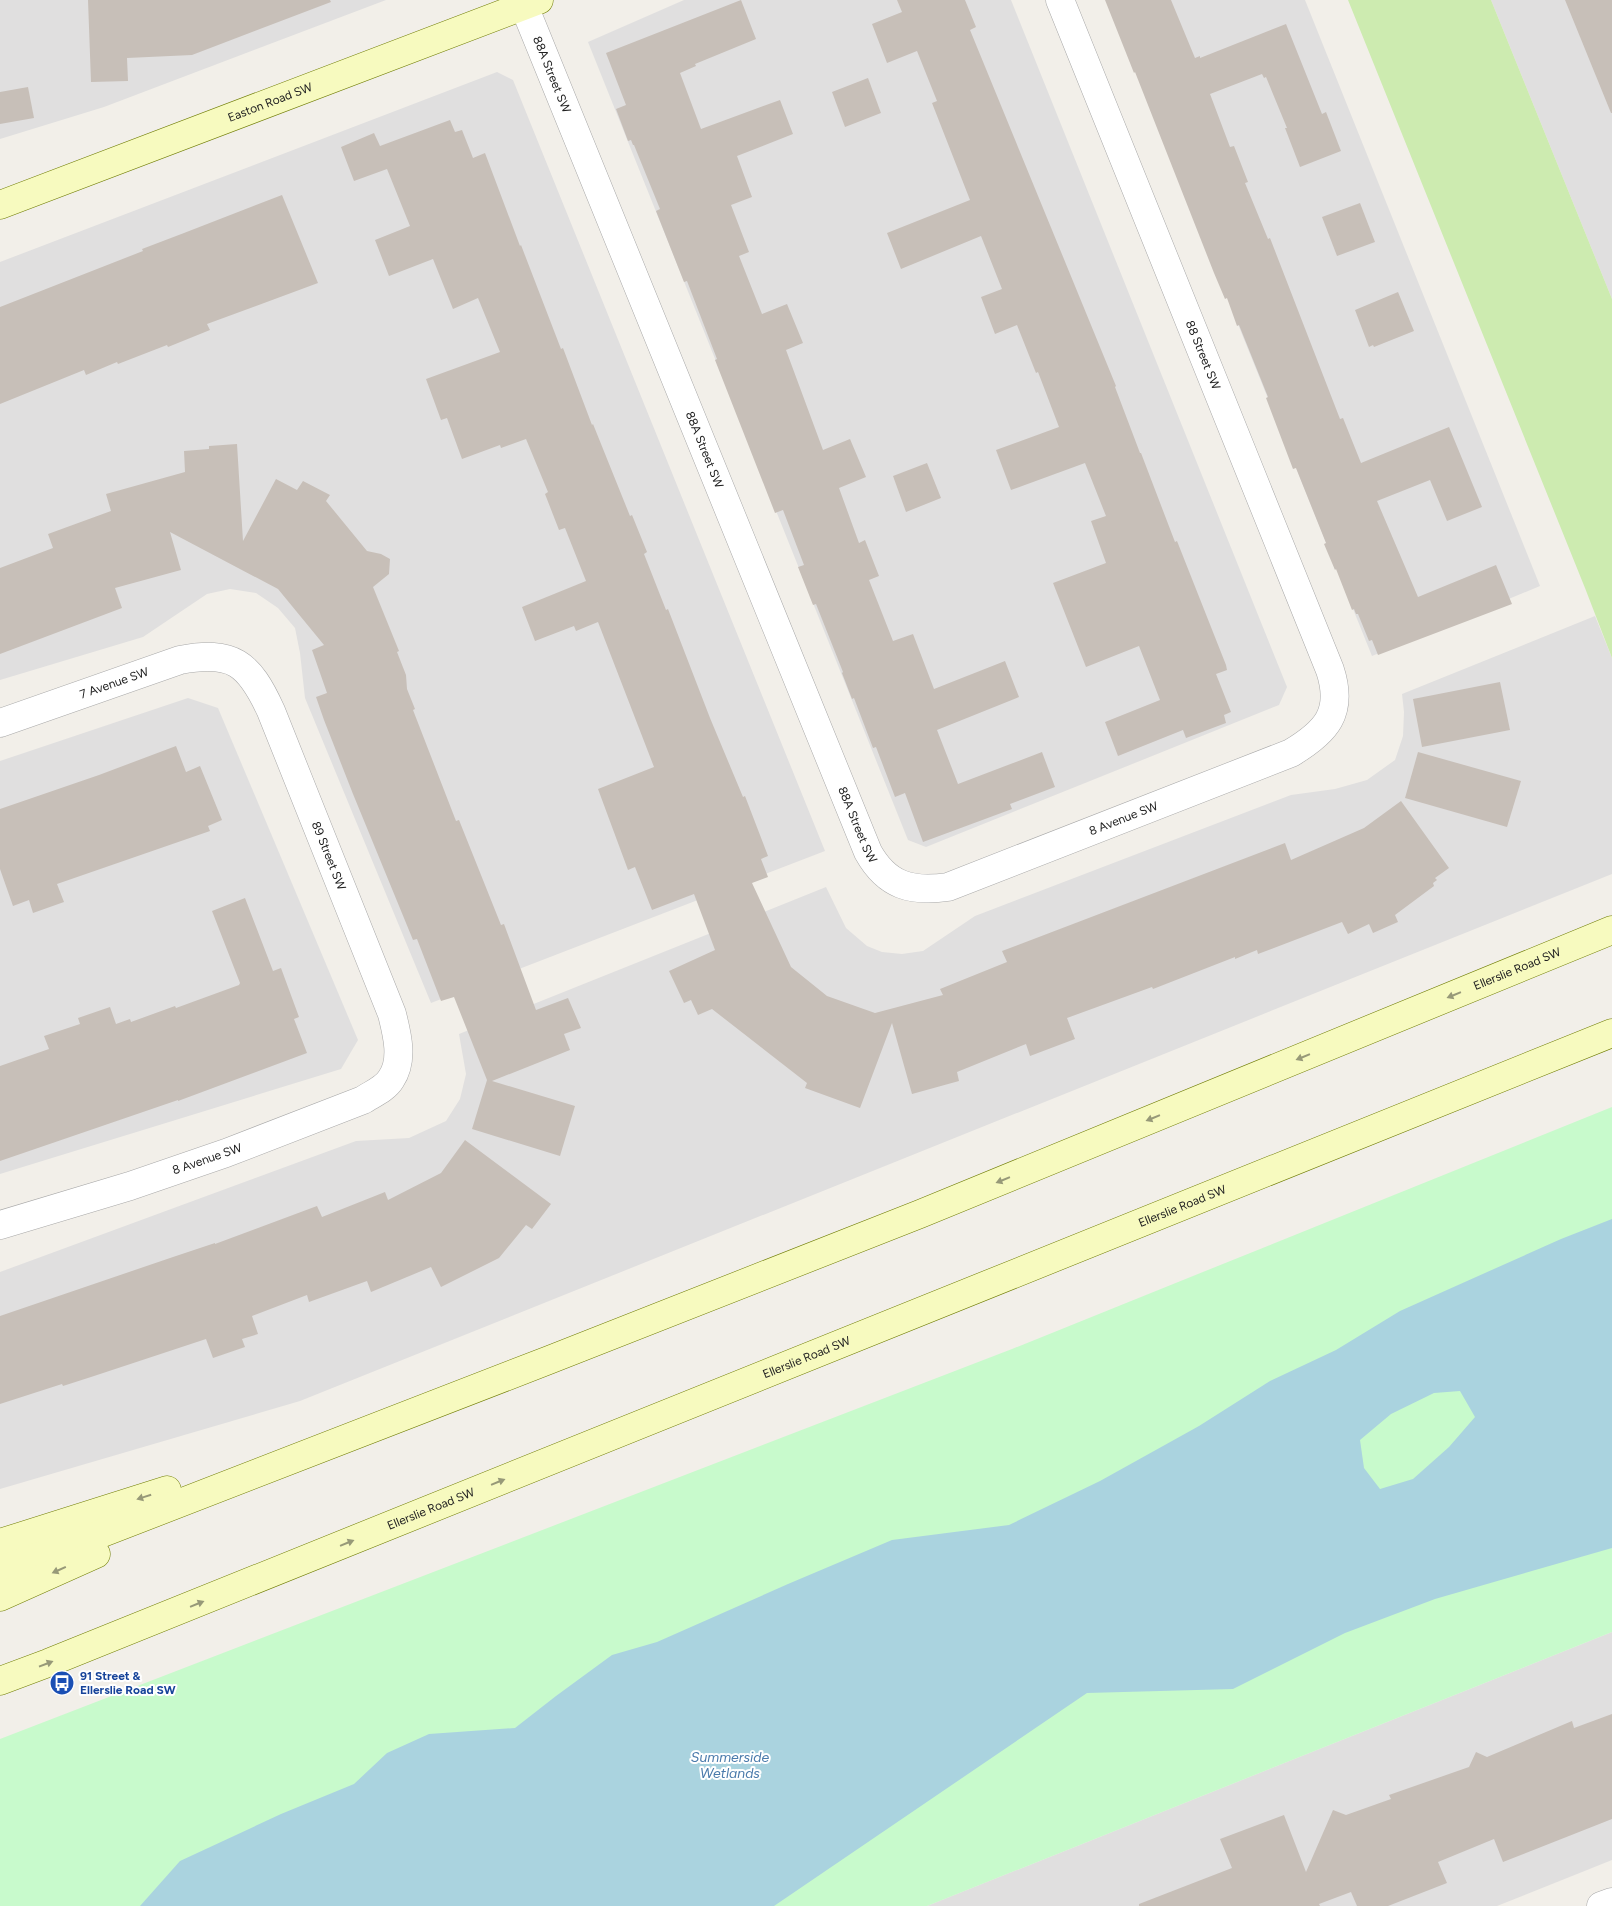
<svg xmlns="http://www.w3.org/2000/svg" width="1612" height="1906" font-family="Figtree,sans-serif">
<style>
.residential{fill:#e0dfdf}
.grass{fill:#cdebb0}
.park{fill:#c8facc}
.water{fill:#aad3df;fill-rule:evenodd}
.building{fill:#c7bfb8}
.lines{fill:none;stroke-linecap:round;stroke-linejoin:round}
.street-casing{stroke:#a9a9a9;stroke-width:29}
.secondary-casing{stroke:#707d05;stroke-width:29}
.street{stroke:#fff;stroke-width:28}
.secondary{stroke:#f7fabf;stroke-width:28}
.oneway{fill:#979978}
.labels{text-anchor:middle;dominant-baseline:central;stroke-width:4;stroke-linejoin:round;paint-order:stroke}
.street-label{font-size:12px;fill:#222;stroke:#fff}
.transit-label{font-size:12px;font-weight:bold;fill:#164399;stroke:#fff;text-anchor:start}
.water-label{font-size:14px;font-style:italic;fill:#4a7aab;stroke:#fff}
</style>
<rect width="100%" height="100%" fill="#f2efe9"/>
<g class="residential">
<path d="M 0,0 L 386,0 L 104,107 L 0,139 Z"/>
<path d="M 684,0 L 1011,0 L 1287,687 L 1279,705 L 926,847 L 908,840 L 588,42 Z"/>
<path d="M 1107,0 L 1305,0 L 1540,586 L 1372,656 Z"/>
<path d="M 1491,0 L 1612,0 L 1612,299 Z"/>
<path d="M 497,72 L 513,80 L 825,851 L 431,1003 L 305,698 L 300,653 L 295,628 L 278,608 L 256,593 L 230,589 L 207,594 L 143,637 L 0,680 L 0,262 Z"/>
<path d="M 1595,616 L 1612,658 L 1612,874 L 300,1401 L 0,1489 L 0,1272 L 356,1141 L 409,1138 L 446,1121 L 460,1099 L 466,1074 L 459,1034 L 826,887 L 846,928 L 867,946 L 882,952 L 902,954 L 923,951 L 975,916 L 1291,795 L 1335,789 L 1367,780 L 1395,760 L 1403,736 L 1404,712 L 1402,694 Z"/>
<path d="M 188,698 L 218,708 L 358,1040 L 341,1069 L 0,1174 L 0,761 Z"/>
<path d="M 1612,1632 L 1612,1860 L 1497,1906 L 927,1906 Z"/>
</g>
<path class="grass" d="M 1348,0 L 1491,0 L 1612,299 L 1612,658 L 1585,588 Z"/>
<path class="park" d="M 1612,1107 L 1612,1632 L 927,1906 L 0,1906 L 0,1739 L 1012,1349 Z"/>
<path class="water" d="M 1612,1219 L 1612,1548 L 1435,1599 L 1345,1633 L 1233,1689 L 1087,1693 L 774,1906 L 140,1906 L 180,1861 L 281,1814 L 354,1784 L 387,1753 L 429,1734 L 515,1728 L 556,1696 L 612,1655 L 657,1642 L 788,1584 L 892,1540 L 1009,1525 L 1100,1481 L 1199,1426 L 1270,1381 L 1336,1350 L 1400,1311 L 1561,1239 ZM 1460,1391 L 1475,1417 L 1449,1447 L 1413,1479 L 1380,1489 L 1364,1468 L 1360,1440 L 1391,1414 L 1434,1393 Z"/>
<g class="building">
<path d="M 88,0 L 330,0 L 331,2 L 192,55 L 127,58 L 128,81 L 91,82 Z"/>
<path d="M 741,0 L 756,39 L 695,64 L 696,66 L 680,73 L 701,129 L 780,100 L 793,134 L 737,156 L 752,197 L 731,205 L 749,252 L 739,256 L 762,314 L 787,304 L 803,343 L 786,350 L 823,450 L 850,439 L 866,477 L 839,488 L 859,543 L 865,540 L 879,576 L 869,580 L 893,641 L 913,634 L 934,689 L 1005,661 L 1019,697 L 937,730 L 958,784 L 1042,752 L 1055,787 L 1010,804 L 1012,809 L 923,842 L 905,793 L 895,797 L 876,747 L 873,748 L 854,698 L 852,699 L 842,673 L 843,672 L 816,604 L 813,605 L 798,567 L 804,565 L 783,510 L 775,513 L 715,360 L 717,359 L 687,281 L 684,282 L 656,211 L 660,209 L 634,145 L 633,145 L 631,140 L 628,141 L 616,109 L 626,105 L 606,53 Z"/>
<path d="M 897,0 L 965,0 L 976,27 L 970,30 L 1116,386 L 1115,387 L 1140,453 L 1141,453 L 1175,542 L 1177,541 L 1226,665 L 1227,670 L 1216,674 L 1231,712 L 1224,715 L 1226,723 L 1186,738 L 1183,730 L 1118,756 L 1105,722 L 1160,700 L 1139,646 L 1086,667 L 1053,583 L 1106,563 L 1091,521 L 1106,516 L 1085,463 L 1011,490 L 996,450 L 1059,427 L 1038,372 L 1036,373 L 1017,325 L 995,334 L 981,297 L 1002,289 L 981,236 L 901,269 L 887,233 L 970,200 L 932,103 L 937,101 L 917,51 L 887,63 L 872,24 L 902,12 Z"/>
<path d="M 1105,0 L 1171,0 L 1195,58 L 1200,56 L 1200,58 L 1286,24 L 1322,114 L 1326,112 L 1341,151 L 1300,167 L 1285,128 L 1287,128 L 1266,77 L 1264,78 L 1262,74 L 1210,94 L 1230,147 L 1234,146 L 1248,182 L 1245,183 L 1268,239 L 1270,238 L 1340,419 L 1343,418 L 1361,463 L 1449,427 L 1482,507 L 1447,521 L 1430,480 L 1377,501 L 1418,597 L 1496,565 L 1512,604 L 1378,655 L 1372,640 L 1369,641 L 1358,614 L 1356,614 L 1354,609 L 1352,610 L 1336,569 L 1335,570 L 1324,544 L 1326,543 L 1296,468 L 1293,469 L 1266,398 L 1268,397 L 1239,325 L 1237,326 L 1227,298 L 1225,299 L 1214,273 L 1135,72 L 1134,73 Z"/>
<path d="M 1565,0 L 1612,0 L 1612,113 L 1611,113 Z"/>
<path d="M 868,78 L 881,113 L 845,127 L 832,92 Z"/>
<path d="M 28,87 L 34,118 L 0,124 L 0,92 Z"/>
<path d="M 450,120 L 455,132 L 462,130 L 473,158 L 485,153 L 520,246 L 521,245 L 561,349 L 563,348 L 592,425 L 593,424 L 630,516 L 632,515 L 647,552 L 644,554 L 666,610 L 668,609 L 710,718 L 743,797 L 745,796 L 768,856 L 761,859 L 768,877 L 752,883 L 791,967 L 827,996 L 875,1013 L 943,995 L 940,989 L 1007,962 L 1002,951 L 1285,843 L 1291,860 L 1364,828 L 1401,801 L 1449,868 L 1435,878 L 1437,880 L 1433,883 L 1434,886 L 1395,915 L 1398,922 L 1373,933 L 1369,924 L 1348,934 L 1342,922 L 1258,954 L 1257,950 L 1235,959 L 1235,957 L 1153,989 L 1152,987 L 1067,1018 L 1075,1039 L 1030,1056 L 1026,1044 L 957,1072 L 959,1081 L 912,1094 L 892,1023 L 860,1108 L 805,1088 L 807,1083 L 712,1009 L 698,1015 L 691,1000 L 684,1003 L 669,971 L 715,950 L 694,894 L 652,910 L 635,867 L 628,870 L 598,789 L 654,767 L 598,622 L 576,631 L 574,626 L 535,641 L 522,607 L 586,581 L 565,528 L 559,530 L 545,494 L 548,492 L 526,439 L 501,448 L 500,445 L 462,459 L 447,418 L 441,420 L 426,379 L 500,352 L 478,298 L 453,309 L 433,259 L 389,276 L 375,240 L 410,226 L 387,169 L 354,181 L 341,147 L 374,133 L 380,146 Z"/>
<path d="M 282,195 L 318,283 L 207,324 L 210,330 L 168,347 L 167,345 L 118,364 L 117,362 L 86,375 L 84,370 L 0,404 L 0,307 L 143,251 L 142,249 L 184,233 Z"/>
<path d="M 1360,203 L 1375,242 L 1337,256 L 1322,217 Z"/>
<path d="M 1398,292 L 1414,331 L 1374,347 L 1373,345 L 1369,347 L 1355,310 Z"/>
<path d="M 237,444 L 243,541 L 276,479 L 297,490 L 303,481 L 330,495 L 326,501 L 367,551 L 381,554 L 390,559 L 389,574 L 373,587 L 399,651 L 397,652 L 406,675 L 407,689 L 415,709 L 413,710 L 456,821 L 459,820 L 501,925 L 504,924 L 536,1010 L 568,998 L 581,1028 L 564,1034 L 570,1050 L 492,1081 L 575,1106 L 560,1156 L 472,1129 L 487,1080 L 454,997 L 441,1001 L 417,939 L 413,940 L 353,794 L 324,720 L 316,697 L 327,693 L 312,650 L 324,645 L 278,589 L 170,532 L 181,570 L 115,588 L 122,608 L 0,654 L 0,568 L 53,548 L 48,534 L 111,511 L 106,494 L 185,472 L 184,451 L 209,449 L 209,446 Z"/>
<path d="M 927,463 L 941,498 L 906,512 L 893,476 Z"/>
<path d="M 1500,682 L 1510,730 L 1422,747 L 1413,699 Z"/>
<path d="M 176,746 L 186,772 L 200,766 L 222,820 L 208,826 L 210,831 L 57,884 L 64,902 L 33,913 L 29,900 L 13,906 L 0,869 L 0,809 L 99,775 Z"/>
<path d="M 1418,752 L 1521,781 L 1507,827 L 1405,798 Z"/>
<path d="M 245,898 L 273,971 L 281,968 L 299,1017 L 294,1019 L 307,1053 L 178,1101 L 178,1100 L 0,1161 L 0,1066 L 49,1049 L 44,1036 L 80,1024 L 78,1018 L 110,1007 L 116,1024 L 130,1019 L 131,1022 L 175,1006 L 176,1008 L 239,985 L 240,983 L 212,911 Z"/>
<path d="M 465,1140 L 551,1204 L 532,1229 L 526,1225 L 499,1258 L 441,1287 L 431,1267 L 371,1292 L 367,1281 L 309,1302 L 307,1295 L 252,1316 L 258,1334 L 242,1339 L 245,1347 L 213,1358 L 206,1339 L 91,1377 L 63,1386 L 62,1384 L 0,1404 L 0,1316 L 173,1257 L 215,1243 L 215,1244 L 317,1206 L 322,1217 L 385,1192 L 388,1200 L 441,1173 Z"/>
<path d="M 1612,1714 L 1612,1819 L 1503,1862 L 1494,1839 L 1438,1862 L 1447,1883 L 1388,1906 L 1357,1906 L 1351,1892 L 1319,1904 L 1320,1906 L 1139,1906 L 1139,1904 L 1232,1868 L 1220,1839 L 1284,1815 L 1306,1872 L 1333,1810 L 1346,1815 L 1391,1799 L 1389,1795 L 1469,1767 L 1476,1752 L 1487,1757 L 1572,1721 L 1574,1728 Z"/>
</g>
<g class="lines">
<defs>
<g id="street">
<path id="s1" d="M 524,6 L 868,852 C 887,886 911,892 948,887 L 1291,753 C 1326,732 1344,713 1330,670 L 1060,0"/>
<path id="s2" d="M 0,723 L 180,660 C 233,650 249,663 271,711 L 392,1014 C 397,1034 404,1060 391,1079 C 385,1089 372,1094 363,1100 L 226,1153 L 130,1186 L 0,1225"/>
<path d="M 1601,1906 L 1612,1902"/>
</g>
<g id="secondary">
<path id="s3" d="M 0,205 L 539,0"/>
<path d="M 0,1543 L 167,1490"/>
<path id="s4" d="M 0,1570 L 87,1539 L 549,1360 L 920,1214 L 1612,930"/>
<path d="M 0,1597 L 96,1554"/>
<path id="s5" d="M 0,1681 L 48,1663 L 1612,1033"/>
</g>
</defs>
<use href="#street" class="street-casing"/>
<use href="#secondary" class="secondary-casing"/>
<use href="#street" class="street"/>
<use href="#secondary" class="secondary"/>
</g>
<defs><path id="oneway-solid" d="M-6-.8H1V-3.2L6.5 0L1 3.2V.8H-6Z" transform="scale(1.25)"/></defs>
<g class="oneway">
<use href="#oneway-solid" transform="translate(1454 995) rotate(158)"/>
<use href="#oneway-solid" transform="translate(1303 1057) rotate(158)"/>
<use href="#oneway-solid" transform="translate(1153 1118) rotate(158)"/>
<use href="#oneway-solid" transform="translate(1003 1180) rotate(158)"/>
<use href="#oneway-solid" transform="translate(498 1482) rotate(-22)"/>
<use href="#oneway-solid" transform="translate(144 1497) rotate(163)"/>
<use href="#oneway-solid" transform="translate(347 1543) rotate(-22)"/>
<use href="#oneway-solid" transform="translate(59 1570) rotate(156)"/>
<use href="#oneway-solid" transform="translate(197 1604) rotate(-22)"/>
<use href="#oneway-solid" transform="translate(46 1664) rotate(-21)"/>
</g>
<defs>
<symbol id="bus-disc" viewBox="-11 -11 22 22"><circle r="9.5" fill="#1a4fb4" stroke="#fff"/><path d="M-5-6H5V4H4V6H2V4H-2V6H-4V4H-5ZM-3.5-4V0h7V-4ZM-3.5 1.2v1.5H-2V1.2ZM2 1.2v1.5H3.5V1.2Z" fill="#fff"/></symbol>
</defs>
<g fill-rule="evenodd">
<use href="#bus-disc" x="48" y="1669" width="28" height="28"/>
</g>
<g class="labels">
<g class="street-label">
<text stroke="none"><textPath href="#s1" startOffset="74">88A Street SW</textPath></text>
<text stroke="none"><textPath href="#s3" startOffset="289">Easton Road SW</textPath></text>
<text transform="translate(1203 355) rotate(68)">88 Street SW</text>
<text stroke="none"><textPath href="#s1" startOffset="479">88A Street SW</textPath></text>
<text stroke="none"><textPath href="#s2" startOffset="121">7 Avenue SW</textPath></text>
<text stroke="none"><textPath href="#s1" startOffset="1196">8 Avenue SW</textPath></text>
<text stroke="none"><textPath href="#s1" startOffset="884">88A Street SW</textPath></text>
<text stroke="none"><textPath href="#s2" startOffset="464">89 Street SW</textPath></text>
<text stroke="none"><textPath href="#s4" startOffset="1632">Ellerslie Road SW</textPath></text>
<text transform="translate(207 1159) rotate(-19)">8 Avenue SW</text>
<text stroke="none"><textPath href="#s5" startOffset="1274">Ellerslie Road SW</textPath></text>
<text stroke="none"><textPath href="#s5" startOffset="869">Ellerslie Road SW</textPath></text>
<text stroke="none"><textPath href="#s5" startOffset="464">Ellerslie Road SW</textPath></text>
</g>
<g class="transit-label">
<text x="80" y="1676">91 Street &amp;<tspan x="80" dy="14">Ellerslie Road SW</tspan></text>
</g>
<g class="water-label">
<text x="730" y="1757">Summerside<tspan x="730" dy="16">Wetlands</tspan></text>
</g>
</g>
</svg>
